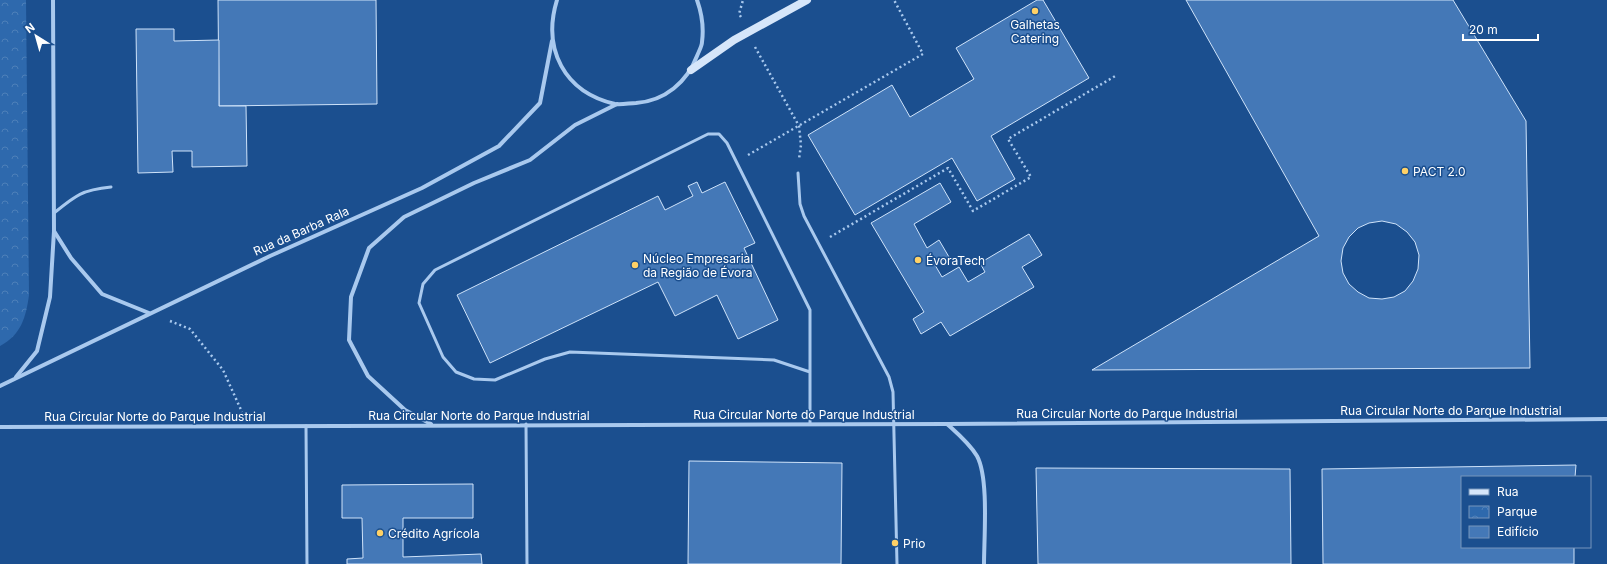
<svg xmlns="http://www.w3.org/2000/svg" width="1607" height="564" font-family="Inter,sans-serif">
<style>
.park{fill:url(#park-crowns)}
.building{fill:#4478b7;stroke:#cfe3fa;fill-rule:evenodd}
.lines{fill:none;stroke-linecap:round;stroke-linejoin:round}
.path{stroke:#a9c9ee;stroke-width:2.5;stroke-dasharray:2 3;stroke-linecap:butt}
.lane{stroke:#a9c9ee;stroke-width:3}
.street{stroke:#a9c9ee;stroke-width:4}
.secondary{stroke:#d6e6fa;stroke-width:8}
.poi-dot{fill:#ffd166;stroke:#1b4f8f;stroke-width:1.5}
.labels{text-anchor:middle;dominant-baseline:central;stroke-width:3;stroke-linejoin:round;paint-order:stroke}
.poi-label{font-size:12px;fill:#fff;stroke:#1b4f8f;text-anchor:start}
.street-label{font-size:12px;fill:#fff;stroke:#1b4f8f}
</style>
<defs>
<pattern id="park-crowns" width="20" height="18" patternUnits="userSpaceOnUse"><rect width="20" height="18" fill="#2e69ad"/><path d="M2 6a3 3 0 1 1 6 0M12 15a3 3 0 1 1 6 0" fill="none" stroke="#4d80b9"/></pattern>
</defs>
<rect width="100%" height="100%" fill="#1b4f8f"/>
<path class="park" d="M 0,0 L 26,0 L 29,295 C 26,317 21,335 0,346 Z"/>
<g class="building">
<path d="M 218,0 L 376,0 L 377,104 L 219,106 Z"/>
<path d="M 1037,0 L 1043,0 L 1089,78 L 991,136 L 1015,179 L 977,201 L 952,158 L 855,215 L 808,135 L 892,85 L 910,117 L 974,79 L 956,48 Z"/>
<path d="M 1186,0 L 1453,0 L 1526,121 L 1530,368 L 1092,370 L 1319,236 ZM 1382,221 L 1396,224 L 1407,232 L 1415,242 L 1419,255 L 1418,269 L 1413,281 L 1405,291 L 1394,297 L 1382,299 L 1369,298 L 1358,292 L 1349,284 L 1343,273 L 1341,261 L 1343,248 L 1349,237 L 1358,228 L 1369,223 Z"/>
<path d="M 136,29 L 174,29 L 174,41 L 219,40 L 219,106 L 246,106 L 247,166 L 192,167 L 192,151 L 172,151 L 173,172 L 138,173 Z"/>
<path d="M 697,182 L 702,193 L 725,182 L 755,243 L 744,248 L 778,320 L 738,339 L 717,295 L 675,316 L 658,282 L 490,363 L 457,295 L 658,196 L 665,210 L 693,196 L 688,186 Z"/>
<path d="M 940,183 L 951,202 L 914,224 L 927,248 L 939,240 L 949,257 L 935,265 L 942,277 L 959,267 L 968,282 L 985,272 L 980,263 L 1029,234 L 1042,255 L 1022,267 L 1034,287 L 950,336 L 941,322 L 921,334 L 913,319 L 924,312 L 871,223 Z"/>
<path d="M 689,461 L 842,463 L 841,564 L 688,564 Z"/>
<path d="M 1576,465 L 1575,477 L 1462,477 L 1462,547 L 1574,547 L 1574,564 L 1323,564 L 1322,469 Z"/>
<path d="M 1036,468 L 1290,469 L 1291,564 L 1038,564 Z"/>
<path d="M 473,484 L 473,518 L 403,518 L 403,557 L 481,554 L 482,564 L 347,564 L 347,559 L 363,558 L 362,518 L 342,518 L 342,485 Z"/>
</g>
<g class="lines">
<g class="path">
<path d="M 741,17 L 739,14 L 743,0"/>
<path d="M 755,47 L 799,126 L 801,145 L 799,159"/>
<path d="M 748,155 L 923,54 L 894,0"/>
<path d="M 830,237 L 948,168 L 973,211 L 1031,177 L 1008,139 L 1117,75"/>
<path d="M 170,321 L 190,329 L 223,370 L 242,412"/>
</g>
<g class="lane">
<path d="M 798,173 L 800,204 L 804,216 L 889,377 L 893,392 L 897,564"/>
<path d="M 54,213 C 76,195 82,190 111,187"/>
<path d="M 810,372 L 774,360 L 570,352 L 545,359 L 495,380 L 474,379 L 456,372 L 443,357 L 419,303 L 423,284 L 435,270 L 708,134 L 719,134 L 727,143 L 810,310 L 810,424"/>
<path d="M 526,424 L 527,564"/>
<path d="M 306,426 L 307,564"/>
</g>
<g class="street">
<path d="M 557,0 C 542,49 564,92 615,104 C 622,105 630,103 636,103 C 665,101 687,82 697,56 C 699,51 702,46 702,42 C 704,27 702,14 697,0"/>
<path d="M 54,231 L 71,258 L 102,294 L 149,313"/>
<path d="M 16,377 L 37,351 L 50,297 L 54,231 L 53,0"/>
<path d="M 0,386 L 270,256 L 422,188 L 499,146 L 540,103 L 552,41"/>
<path d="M 431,424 L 405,410 L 368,376 L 349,340 L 351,297 L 369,248 L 404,217 L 474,183 L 530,160 L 575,125 L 617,104"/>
<path d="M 947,424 C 958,434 969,443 977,456 C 989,478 984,538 984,564"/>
<path d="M 0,427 L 947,424 L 1607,419"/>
</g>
<path class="secondary" d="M 691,70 L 734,40 L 807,0"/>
</g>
<g class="poi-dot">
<circle cx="1035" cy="11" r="4"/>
<circle cx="1405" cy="171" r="4"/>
<circle cx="918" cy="260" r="4"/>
<circle cx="635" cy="265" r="4"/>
<circle cx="380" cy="533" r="4"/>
<circle cx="895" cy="543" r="4"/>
</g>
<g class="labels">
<g class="poi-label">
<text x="1035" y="24" text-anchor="middle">Galhetas<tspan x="1035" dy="14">Catering</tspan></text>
<text x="1413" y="171">PACT 2.0</text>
<text x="643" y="258">Núcleo Empresarial<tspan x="643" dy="14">da Região de Évora</tspan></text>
<text x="926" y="260">ÉvoraTech</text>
<text x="388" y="533">Crédito Agrícola</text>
<text x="903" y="543">Prio</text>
</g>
<g class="street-label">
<text transform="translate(301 231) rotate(-24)">Rua da Barba Rala</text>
<text x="1451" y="410">Rua Circular Norte do Parque Industrial</text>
<text x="1127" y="413">Rua Circular Norte do Parque Industrial</text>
<text x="804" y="414">Rua Circular Norte do Parque Industrial</text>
<text x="479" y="415">Rua Circular Norte do Parque Industrial</text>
<text x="155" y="416">Rua Circular Norte do Parque Industrial</text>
</g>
</g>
<rect x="1461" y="476" width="130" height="72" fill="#1b4f8f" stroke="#7695bc"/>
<rect x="1469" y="489" width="20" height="6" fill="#d6e6fa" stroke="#7695bc"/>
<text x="1497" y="496" font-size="12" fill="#ffffff">Rua</text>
<rect x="1469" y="506" width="20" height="12" fill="url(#park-crowns)" stroke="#7695bc"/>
<text x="1497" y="516" font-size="12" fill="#ffffff">Parque</text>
<rect x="1469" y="526" width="20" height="12" fill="#4478b7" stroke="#7695bc"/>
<text x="1497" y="536" font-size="12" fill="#ffffff">Edifício</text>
<g transform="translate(36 36) rotate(323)" stroke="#1b4f8f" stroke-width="3" paint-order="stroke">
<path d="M0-3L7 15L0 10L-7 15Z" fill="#ffffff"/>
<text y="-6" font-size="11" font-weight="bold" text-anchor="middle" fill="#ffffff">N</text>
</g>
<path d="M1463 34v6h75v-6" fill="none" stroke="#ffffff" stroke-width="2"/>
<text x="1469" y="34" font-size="12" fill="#ffffff" stroke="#1b4f8f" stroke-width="3" paint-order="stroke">20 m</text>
</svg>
